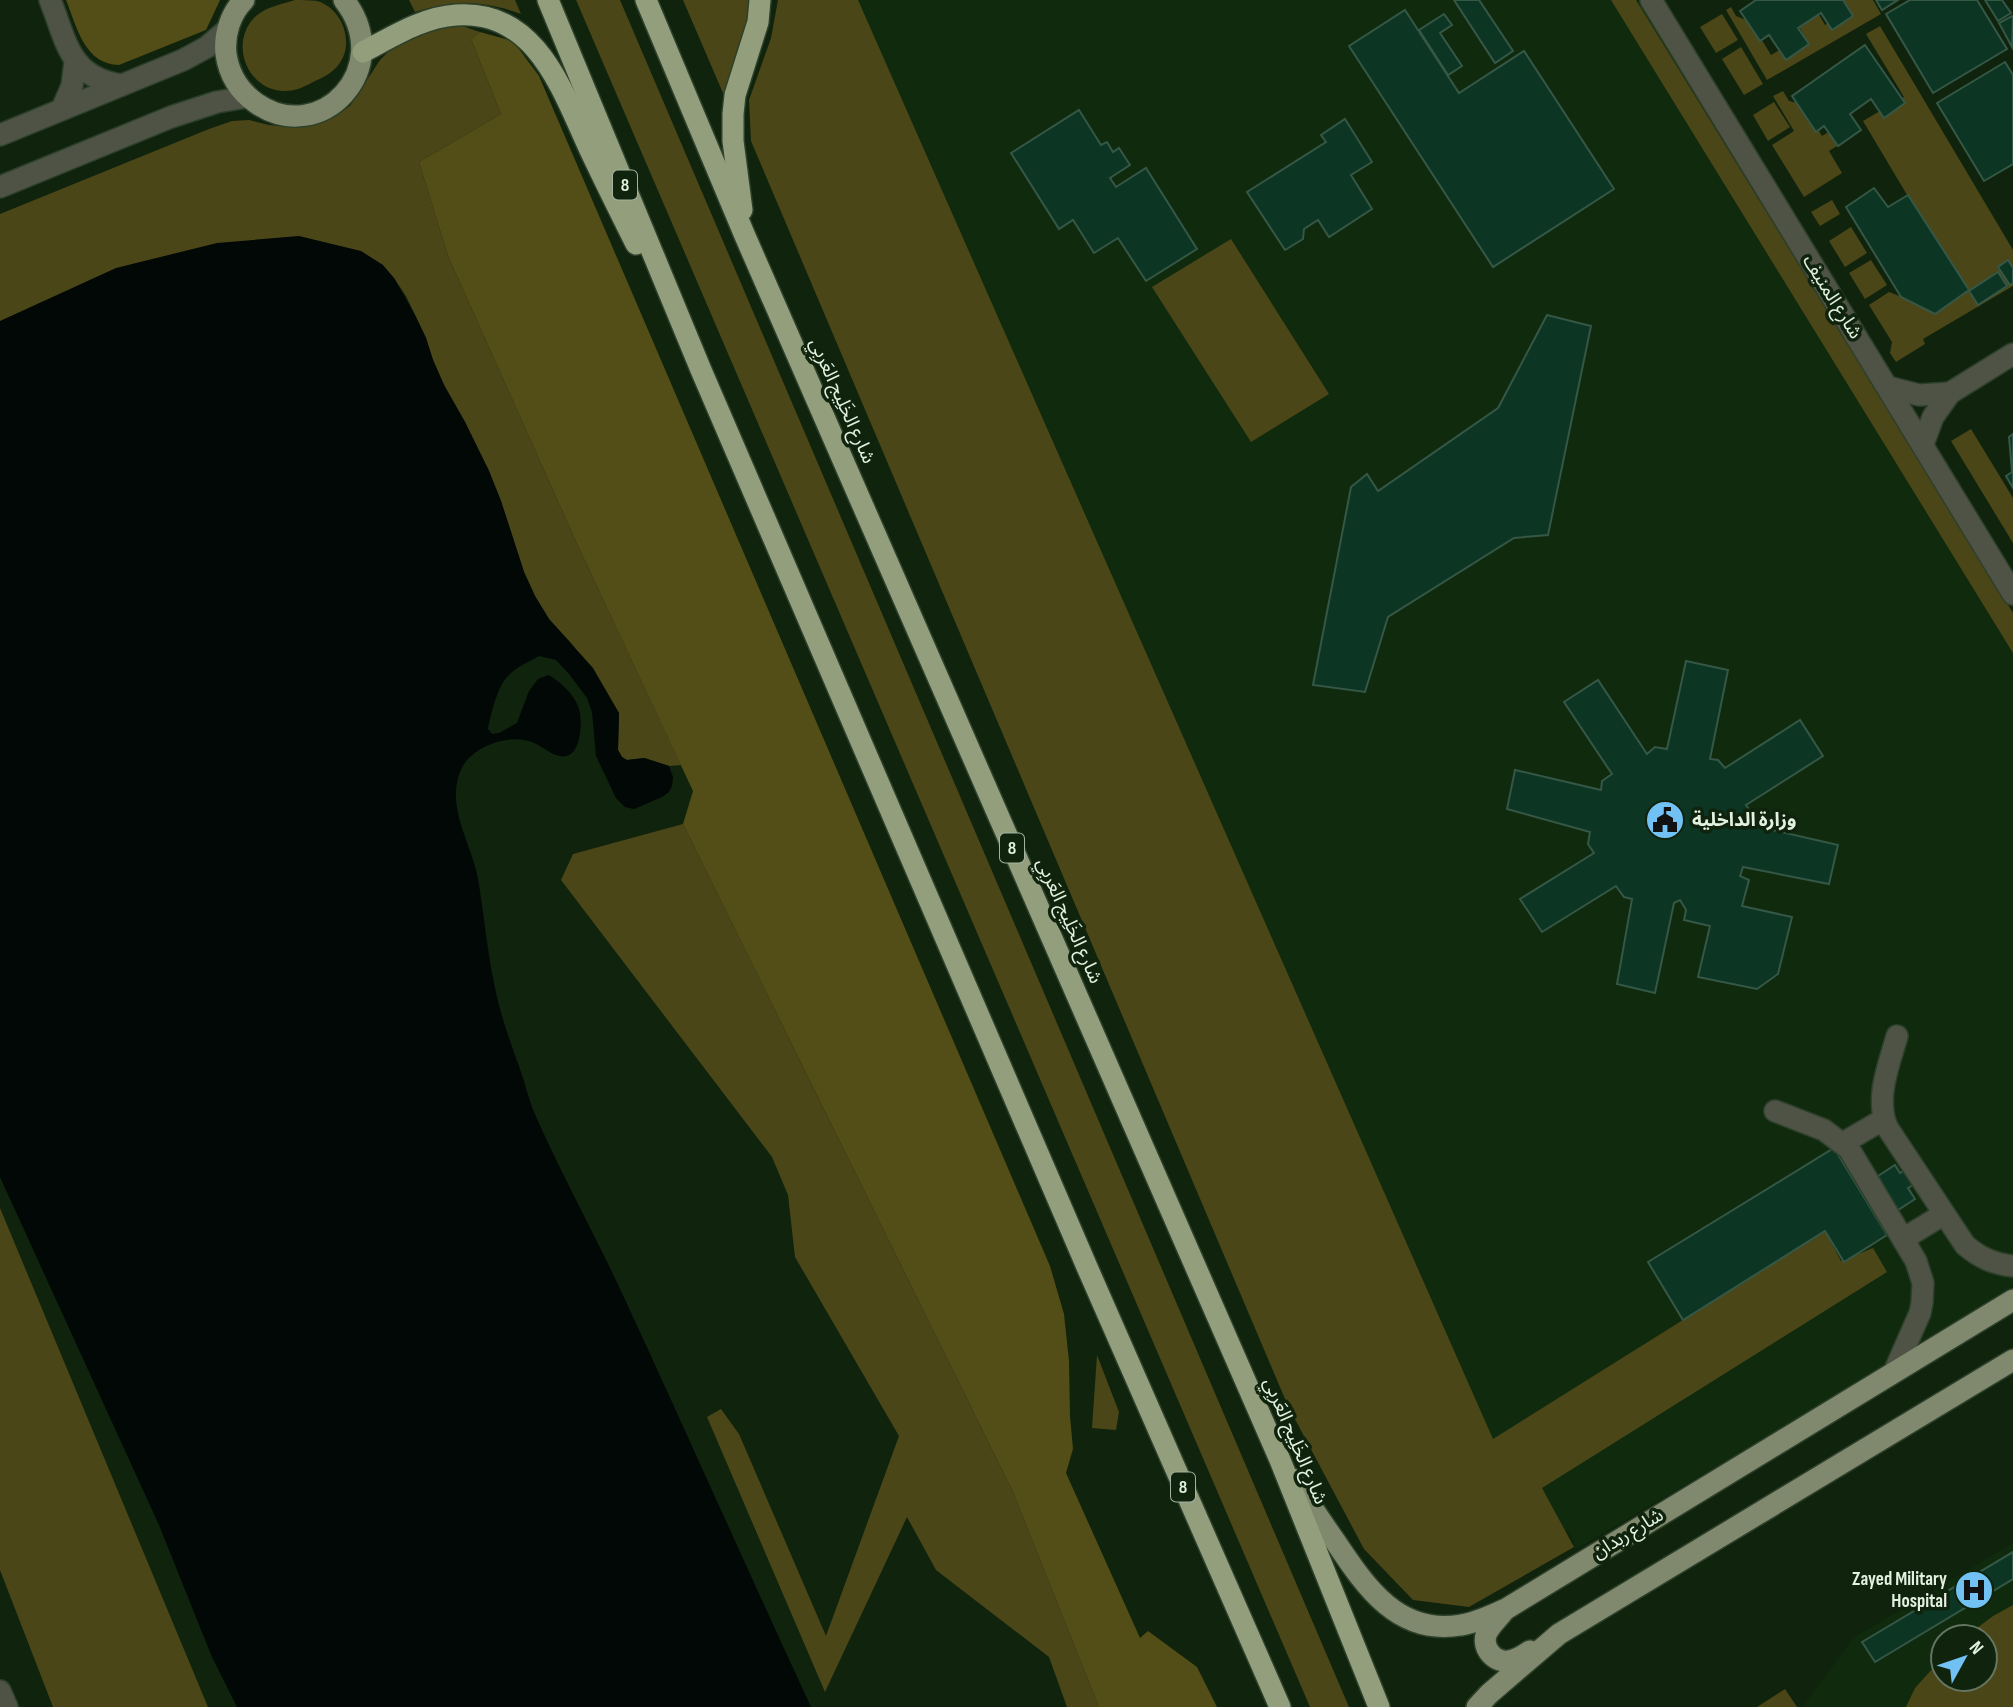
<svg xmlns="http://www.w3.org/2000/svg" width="2013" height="1707" font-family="'Sofia Sans Condensed','Noto Sans Arabic',sans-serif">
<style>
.built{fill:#102a0e;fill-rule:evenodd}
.green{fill:#4b4618}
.forest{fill:#534d17}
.water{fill:#010806}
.building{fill:#0d3524;stroke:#355746;stroke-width:2}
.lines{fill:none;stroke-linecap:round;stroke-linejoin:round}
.minor-casing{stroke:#2d402b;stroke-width:24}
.major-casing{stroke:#2d402b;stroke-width:24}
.highway-casing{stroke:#2d402b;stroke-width:24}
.minor{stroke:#4f5346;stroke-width:21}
.major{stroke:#80896d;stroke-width:21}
.highway{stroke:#939e7c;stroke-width:21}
.labels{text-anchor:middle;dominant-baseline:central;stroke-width:7;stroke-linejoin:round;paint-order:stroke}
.shield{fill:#0f230d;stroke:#a3b3a1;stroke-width:2}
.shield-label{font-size:18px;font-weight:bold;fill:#e3f1e1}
.street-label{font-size:19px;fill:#e3f1e1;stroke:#0f230d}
.poi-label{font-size:19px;font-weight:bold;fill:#e3f1e1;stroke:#0f230d;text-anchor:start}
</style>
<rect width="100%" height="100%" fill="#0f230d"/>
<g class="built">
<path d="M 776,0 L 1644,0 L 2013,612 L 2013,1286 L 1859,1383 L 1576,1549 L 1569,1531 L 1520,1517 L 780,36 Z"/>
<path d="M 2013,1543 L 2013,1707 L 1803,1707 L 1853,1638 ZM 1943,1637 L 1985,1637 L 1985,1679 L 1943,1679 Z"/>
</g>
<g class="green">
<path d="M 295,0 C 302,0 310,0 317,1 C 338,7 350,31 345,52 C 340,68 329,75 315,81 C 306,86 296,91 285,91 C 247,91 228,42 256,16 C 266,7 282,4 295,0 Z"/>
<path d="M 409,0 L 515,0 L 521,14 C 483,0 453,0 415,12 Z"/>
<path d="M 576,0 L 620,0 L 1349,1707 L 1310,1707 Z"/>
<path d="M 683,0 L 752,0 L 748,35 L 731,70 L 726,100 Z"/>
<path d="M 778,0 L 858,0 L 1493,1439 L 1825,1231 L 1841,1261 L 1873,1248 L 1887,1272 L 1542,1488 L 1574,1547 L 1469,1607 L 1413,1600 L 1364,1549 L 1288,1406 L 751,141 L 749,100 L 771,38 Z"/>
<path d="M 1611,0 L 1636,0 L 2013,613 L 2013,653 Z"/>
<path d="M 1843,0 L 1873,0 L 1881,14 L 1767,80 L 1726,10 L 1731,7 L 1736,16 L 1751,22 L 1771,55 L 1804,36 L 1794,17 L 1814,6 L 1825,25 L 1849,11 Z"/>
<path d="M 1722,14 L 1738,40 L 1716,53 L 1700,27 Z"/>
<path d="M 462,26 L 480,32 L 471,39 L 501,114 L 419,162 L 448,256 L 578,546 L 681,765 L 669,766 L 645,758 L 627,760 L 622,757 L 618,750 L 619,713 L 571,643 L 549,619 L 535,596 L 524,572 L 501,501 L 489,471 L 465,422 L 444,385 L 433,360 L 426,338 L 406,296 L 394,278 L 0,359 L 0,214 L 209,129 L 232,121 L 249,120 L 269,125 L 291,127 L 314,124 L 335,116 L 350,106 L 380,60 L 396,44 L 433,27 Z"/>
<path d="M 1880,26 L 2013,250 L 2013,286 L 1923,339 L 1925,344 L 1896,362 L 1890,353 L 1892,342 L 1869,305 L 1889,292 L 1935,310 L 1965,292 L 1863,121 L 1904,97 L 1866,34 Z"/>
<path d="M 1741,47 L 1763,84 L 1744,95 L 1722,59 Z"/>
<path d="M 1783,91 L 1789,101 L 1802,104 L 1822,136 L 1853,117 L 1861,131 L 1829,151 L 1842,173 L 1804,197 L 1772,145 L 1794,131 L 1773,96 Z"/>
<path d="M 1774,102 L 1790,127 L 1768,141 L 1753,115 Z"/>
<path d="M 1832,200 L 1840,214 L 1820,226 L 1811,212 Z"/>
<path d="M 1851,227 L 1867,253 L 1845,267 L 1829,241 Z"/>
<path d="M 1231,239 L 1329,394 L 1251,442 L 1152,287 Z"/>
<path d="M 1871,260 L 1887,285 L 1865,299 L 1849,273 Z"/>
<path d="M 1971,429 L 2013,498 L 2013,543 L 1951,441 Z"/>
<path d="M 683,824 L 1013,1492 L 1099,1707 L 1067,1707 L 1049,1657 L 936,1570 L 907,1517 L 825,1692 L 707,1417 L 721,1409 L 739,1434 L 826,1636 L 899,1436 L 795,1257 L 788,1195 L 772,1157 L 561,880 L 573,854 Z"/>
<path d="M 0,1208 L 208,1707 L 53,1707 L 0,1570 Z"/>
<path d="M 1097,1355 L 1119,1412 L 1116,1430 L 1092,1428 Z"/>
<path d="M 2013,1605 L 2013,1707 L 1906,1707 L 1915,1688 L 1943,1657 L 1943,1679 L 1985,1679 L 1985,1637 L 1965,1637 L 1993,1616 Z"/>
<path d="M 1785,1689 L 1797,1707 L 1757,1707 Z"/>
</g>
<g class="forest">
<path d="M 66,0 L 220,0 L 206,30 L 119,65 C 84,64 77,27 66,0 Z"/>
<path d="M 480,32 L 513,41 L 539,76 L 1050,1266 L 1064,1314 L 1069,1361 L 1070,1416 L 1073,1449 L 1066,1473 L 1140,1638 L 1148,1631 L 1197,1667 L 1217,1707 L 1099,1707 L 1013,1492 L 683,824 L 693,791 L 578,546 L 448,256 L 419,162 L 501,114 L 471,39 Z"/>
</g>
<path class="water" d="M 299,236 L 361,251 L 383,265 L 394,278 L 415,315 L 426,338 L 433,360 L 444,385 L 465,422 L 489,471 L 501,501 L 524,572 L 535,596 L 549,619 L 593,668 L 619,713 L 618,750 L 622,757 L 627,760 L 644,758 L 669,766 L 673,777 L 672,786 L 669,792 L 662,797 L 634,809 L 625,807 L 616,798 L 596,756 L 592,712 L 587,698 L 569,674 L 556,660 L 539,656 C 528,662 516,667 507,677 C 498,686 490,716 488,729 L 492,734 L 499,733 L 517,723 L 529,691 L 538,679 L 549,675 C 561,683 572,692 578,706 C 583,717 582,752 567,756 C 555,759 544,747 534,743 C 510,732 469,747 460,772 C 446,809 472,844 478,879 C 484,914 487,949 494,983 C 500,1014 510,1042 521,1072 C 526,1087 530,1104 537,1119 C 563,1177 594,1233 621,1291 C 685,1429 747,1569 811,1707 L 237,1707 L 212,1657 L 159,1525 L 0,1177 L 0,321 L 116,268 L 217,243 Z"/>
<g class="building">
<path d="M 1454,0 L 1479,0 L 1513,51 L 1495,63 Z"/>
<path d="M 1756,0 L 1843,0 L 1853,16 L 1832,30 L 1821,13 L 1798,28 L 1809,44 L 1786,60 L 1769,35 L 1760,41 L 1740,11 Z"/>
<path d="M 1876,0 L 1898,0 L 1882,10 Z"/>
<path d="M 1910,0 L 1977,0 L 2007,49 L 1933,93 L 1886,14 Z"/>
<path d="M 1985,0 L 2002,0 L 2011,13 L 1998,21 Z"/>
<path d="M 1405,10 L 1459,93 L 1524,51 L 1614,189 L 1493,267 L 1349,46 Z"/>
<path d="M 1444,14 L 1452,25 L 1440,33 L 1462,66 L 1448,75 L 1419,30 Z"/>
<path d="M 2012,16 L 2013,18 L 2012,47 L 1999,23 Z"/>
<path d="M 1865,45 L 1905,103 L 1884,118 L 1871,99 L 1850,114 L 1861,130 L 1838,146 L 1824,126 L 1816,132 L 1792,96 Z"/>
<path d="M 2005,62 L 2013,75 L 2013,164 L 1984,181 L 1937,103 Z"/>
<path d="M 1079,110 L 1101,145 L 1107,142 L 1113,152 L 1119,148 L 1130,165 L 1110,178 L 1116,187 L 1146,168 L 1197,249 L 1146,281 L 1118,238 L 1094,253 L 1073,220 L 1059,229 L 1011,153 Z"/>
<path d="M 1345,119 L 1372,162 L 1351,175 L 1372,209 L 1329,237 L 1318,220 L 1304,229 L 1303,239 L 1285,250 L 1247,192 L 1326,142 L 1321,135 Z"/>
<path d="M 1874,188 L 1888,207 L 1908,195 L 1969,290 L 1935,314 L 1901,297 L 1846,207 Z"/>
<path d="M 2008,260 L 2013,268 L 2013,283 L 2010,285 L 1998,267 Z"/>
<path d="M 1998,272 L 2007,286 L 1978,305 L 1969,291 Z"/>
<path d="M 1547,315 L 1591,326 L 1548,535 L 1514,538 L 1388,617 L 1365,692 L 1313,685 L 1351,487 L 1367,474 L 1378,491 L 1498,408 Z"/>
<path d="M 2013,434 L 2013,488 L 2006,476 L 2012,472 L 2009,437 Z"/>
<path d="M 1686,661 L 1728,670 L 1710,759 L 1718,760 L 1725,768 L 1800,720 L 1823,756 L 1746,805 L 1753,815 L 1751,825 L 1838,845 L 1829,884 L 1743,867 L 1740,876 L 1749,880 L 1742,906 L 1792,917 L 1778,974 L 1757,989 L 1698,977 L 1710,926 L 1684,920 L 1686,910 L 1680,900 L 1674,903 L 1655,993 L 1617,984 L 1632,899 L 1624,897 L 1616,886 L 1542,932 L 1520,899 L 1594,853 L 1588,844 L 1590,832 L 1507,809 L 1515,770 L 1601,790 L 1602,781 L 1612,774 L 1564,702 L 1598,680 L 1647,754 L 1655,747 L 1667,749 Z"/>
<path d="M 1834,1148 L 1887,1235 L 1844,1262 L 1825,1231 L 1683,1320 L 1648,1262 Z"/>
<path d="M 1895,1165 L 1900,1173 L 1906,1169 L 1915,1184 L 1908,1188 L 1915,1199 L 1898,1210 L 1891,1199 L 1887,1202 L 1877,1187 L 1882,1183 L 1878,1176 Z"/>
<path d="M 2013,1552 L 2013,1579 L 1875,1662 L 1862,1642 Z"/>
</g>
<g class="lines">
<defs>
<g id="minor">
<path d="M 50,0 C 67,42 69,77 121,85"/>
<path d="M 1651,0 L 2013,594"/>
<path d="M 62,109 L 72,86 L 75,62"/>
<path d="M 0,135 L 183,60 L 207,47 L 227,30"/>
<path d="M 0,187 L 171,117 L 217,102 L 247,97"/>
<path d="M 1888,387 L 1919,395 L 1950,393"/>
<path d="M 1923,444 L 1933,417 L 1950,393 L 2013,354"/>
<path d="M 1897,1036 C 1889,1065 1875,1097 1887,1127 L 1965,1245 C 1980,1258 1994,1264 2013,1266"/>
<path d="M 1775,1111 L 1824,1130 L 1849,1149 L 1916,1261 L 1923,1283 L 1922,1303 L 1920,1313 L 1894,1372"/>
<path d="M 1843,1143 L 1884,1119"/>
<path d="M 1903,1239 L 1944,1214"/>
<path d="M 0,1691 L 7,1707"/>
</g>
<g id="major">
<path d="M 244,0 C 230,14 224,35 226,54 C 229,75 239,91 256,103 C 320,148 397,68 344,0"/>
<path d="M 1293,1479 C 1307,1500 1321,1521 1335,1541 C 1365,1586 1398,1636 1461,1625 C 1476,1623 1492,1615 1506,1609 L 2013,1300"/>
<path d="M 1503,1612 C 1498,1619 1489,1626 1486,1635 C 1482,1649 1495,1663 1509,1661 C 1517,1660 1524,1655 1530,1651"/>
<path d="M 1477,1707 L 1489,1694 L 1559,1634 L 2013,1360"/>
</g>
<g id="highway">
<path d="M 548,0 L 701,370 L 1087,1267 L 1280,1707"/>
<path d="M 646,0 L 745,236 L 1280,1460 L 1379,1707"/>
<path d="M 363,52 C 392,37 423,17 456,15 C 536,9 562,90 589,148 C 604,180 620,212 636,244"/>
<path d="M 742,210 L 733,141 L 733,114 L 735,95 L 758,22 L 760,0"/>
</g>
</defs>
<use href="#minor" class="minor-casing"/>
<use href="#major" class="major-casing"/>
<use href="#highway" class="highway-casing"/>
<use href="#minor" class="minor"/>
<use href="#major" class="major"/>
<use href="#highway" class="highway"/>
</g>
<defs>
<symbol id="civic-disc" viewBox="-11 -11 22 22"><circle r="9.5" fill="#72c1f5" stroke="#0f230d"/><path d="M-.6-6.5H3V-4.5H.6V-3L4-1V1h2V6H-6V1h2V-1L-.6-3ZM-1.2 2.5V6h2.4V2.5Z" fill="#111"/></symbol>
<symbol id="hospital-disc" viewBox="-11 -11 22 22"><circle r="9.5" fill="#72c1f5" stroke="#0f230d"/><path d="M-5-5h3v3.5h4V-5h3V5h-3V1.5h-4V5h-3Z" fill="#111"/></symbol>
</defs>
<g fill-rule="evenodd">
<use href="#civic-disc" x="1643" y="798" width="44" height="44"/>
<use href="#hospital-disc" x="1952" y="1568" width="44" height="44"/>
</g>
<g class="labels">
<g class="shield">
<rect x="613" y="170.5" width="24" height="29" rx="5"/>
<rect x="1000" y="833.5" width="24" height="29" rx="5"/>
<rect x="1171" y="1472.5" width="24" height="29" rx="5"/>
</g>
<g class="shield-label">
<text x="625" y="185">8</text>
<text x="1012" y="848">8</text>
<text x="1183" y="1487">8</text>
</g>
<g class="street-label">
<text transform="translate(1832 297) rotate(58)">شارع المنيف</text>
<text transform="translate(842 401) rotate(66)">شارع الخَلِيج العَربِي</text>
<text transform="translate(1069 921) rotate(66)">شارع الخَلِيج العَربِي</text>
<text transform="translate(1295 1441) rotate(67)">شارع الخَلِيج العَربِي</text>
<text transform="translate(1628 1534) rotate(-31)">شارع ربدان</text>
</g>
<g class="poi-label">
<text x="1692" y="820">وزارة الداخلية</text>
<text x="1947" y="1579" text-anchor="end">Zayed Military<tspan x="1947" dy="22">Hospital</tspan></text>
</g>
</g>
<g transform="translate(1964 1658) rotate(50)"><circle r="33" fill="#0f230d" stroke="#647562" stroke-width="2"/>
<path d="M0-5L12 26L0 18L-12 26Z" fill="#72c1f5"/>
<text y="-10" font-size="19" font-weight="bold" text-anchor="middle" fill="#e3f1e1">N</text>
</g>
</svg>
